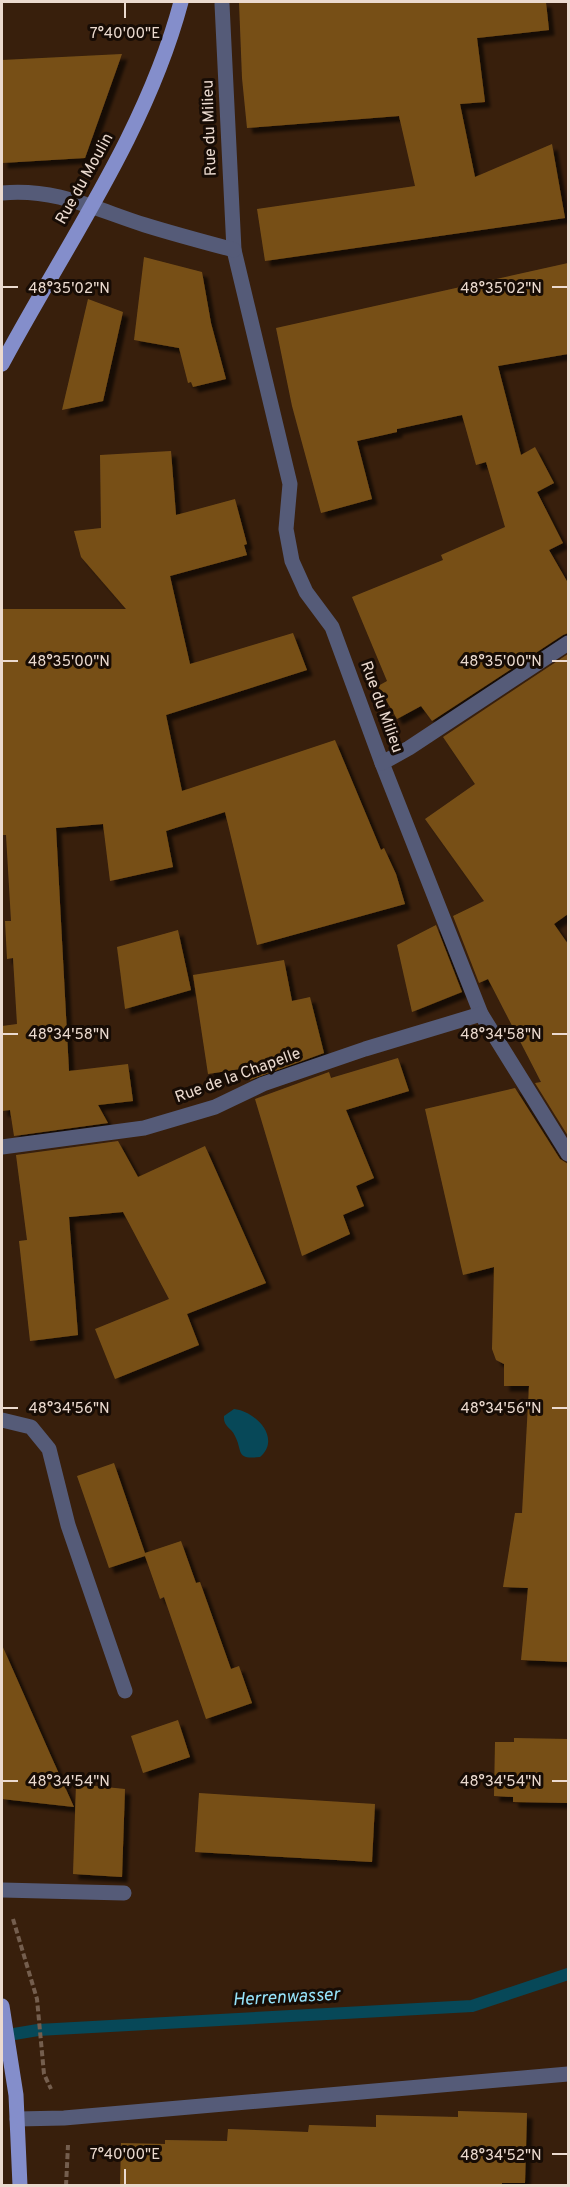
<svg xmlns="http://www.w3.org/2000/svg" width="570" height="2187" font-family="Overpass,sans-serif">
<style>
.water{fill:#074858}
.lines{fill:none;stroke-linecap:round;stroke-linejoin:round}
.stream{stroke:#074858;stroke-width:12}
.building{fill:#775019;filter:url(#shadow)}
.path{stroke:#745e4e;stroke-width:4;stroke-dasharray:6 3;stroke-linecap:butt}
.minor{stroke:#555b78;stroke-width:15}
.major{stroke:#848ecb;stroke-width:15}
.ticks{fill:none;stroke:#ebdacf;stroke-width:2}
.labels{text-anchor:middle;dominant-baseline:central;stroke-width:6;stroke-linejoin:round;paint-order:stroke}
.street-label{font-size:16px;fill:#ebdacf;stroke:#170c05}
.water-label{font-size:18px;font-style:italic;fill:#96e3fb;stroke:#170c05}
.ticks-label{font-size:15px;text-anchor:middle;fill:#ebdacf;stroke:#170c05;stroke-width:6;stroke-linejoin:round;paint-order:stroke}
</style>
<defs>
<filter id="shadow"><feDropShadow dx="5.5" dy="5.5" stdDeviation="1.5" flood-color="#0009"/></filter>
</defs>
<rect width="100%" height="100%" fill="#381f0c"/>
<path class="water" d="M 234,1409 C 255,1411 282,1438 260,1457 C 235,1460 243,1451 235,1436 C 231,1427 223,1427 224,1416 Z"/>
<g class="lines">
<path class="stream" d="M 2,2036 L 38,2030 L 472,2006 L 568,1974"/>
</g>
<g class="building">
<path d="M 239,2 L 546,2 L 549,30 L 477,38 L 485,102 L 460,104 L 475,177 L 552,144 L 565,218 L 265,261 L 257,209 L 415,186 L 399,116 L 247,128 L 242,78 Z"/>
<path d="M 122,54 L 85,158 L 2,163 L 2,60 Z"/>
<path d="M 144,257 L 202,272 L 211,323 L 226,379 L 193,387 L 191,382 L 188,383 L 179,348 L 134,340 Z"/>
<path d="M 568,263 L 568,354 L 498,366 L 521,455 L 535,447 L 554,483 L 537,492 L 563,543 L 549,550 L 568,583 L 568,633 L 563,635 L 432,721 L 421,706 L 397,719 L 378,686 L 387,681 L 352,597 L 443,560 L 441,555 L 505,527 L 486,462 L 476,465 L 462,415 L 397,429 L 397,432 L 357,441 L 372,499 L 321,513 L 292,406 L 276,328 Z"/>
<path d="M 88,299 L 123,312 L 103,401 L 62,410 Z"/>
<path d="M 171,451 L 176,515 L 235,499 L 247,544 L 244,545 L 247,555 L 170,576 L 190,664 L 293,633 L 307,670 L 166,715 L 182,791 L 335,740 L 381,850 L 384,848 L 396,874 L 405,904 L 257,945 L 225,812 L 166,831 L 173,867 L 110,881 L 103,824 L 56,828 L 69,1071 L 128,1064 L 133,1101 L 98,1105 L 108,1123 L 14,1136 L 10,1110 L 2,1111 L 2,1026 L 17,1024 L 13,958 L 7,959 L 5,921 L 11,921 L 6,835 L 2,835 L 2,609 L 126,609 L 81,557 L 74,531 L 101,528 L 100,455 Z"/>
<path d="M 568,654 L 568,914 L 554,924 L 568,944 L 568,1136 L 535,1083 L 541,1082 L 488,979 L 479,983 L 453,916 L 484,901 L 425,819 L 475,784 L 443,737 Z"/>
<path d="M 436,925 L 462,992 L 412,1012 L 397,945 Z"/>
<path d="M 178,930 L 191,990 L 125,1009 L 117,947 Z"/>
<path d="M 284,960 L 292,1001 L 310,997 L 324,1053 L 250,1080 L 246,1068 L 208,1074 L 193,975 Z"/>
<path d="M 398,1058 L 409,1091 L 346,1110 L 374,1178 L 356,1186 L 364,1206 L 343,1215 L 350,1234 L 302,1256 L 255,1099 L 329,1072 L 331,1078 Z"/>
<path d="M 515,1088 L 560,1159 L 568,1164 L 568,1269 L 567,1269 L 568,1662 L 521,1660 L 528,1588 L 503,1587 L 515,1513 L 522,1513 L 529,1386 L 504,1386 L 504,1364 L 496,1360 L 492,1349 L 494,1267 L 463,1275 L 425,1109 Z"/>
<path d="M 118,1141 L 138,1177 L 205,1146 L 266,1283 L 187,1314 L 199,1345 L 115,1379 L 95,1329 L 169,1299 L 123,1212 L 69,1217 L 78,1335 L 30,1341 L 19,1241 L 27,1240 L 16,1155 Z"/>
<path d="M 114,1463 L 145,1553 L 181,1541 L 196,1583 L 200,1582 L 231,1669 L 239,1666 L 252,1703 L 206,1719 L 164,1597 L 160,1599 L 145,1556 L 109,1568 L 77,1476 Z"/>
<path d="M 2,1645 L 51,1756 L 74,1807 L 2,1799 Z"/>
<path d="M 178,1720 L 190,1757 L 143,1773 L 131,1736 Z"/>
<path d="M 514,1738 L 568,1739 L 568,1803 L 513,1802 L 513,1797 L 494,1796 L 495,1742 L 514,1742 Z"/>
<path d="M 76,1784 L 125,1789 L 122,1877 L 73,1874 Z"/>
<path d="M 199,1793 L 375,1804 L 372,1862 L 195,1852 Z"/>
<path d="M 458,2111 L 527,2113 L 525,2183 L 502,2183 L 502,2186 L 120,2186 L 121,2143 L 165,2144 L 165,2140 L 227,2141 L 228,2129 L 308,2132 L 309,2125 L 376,2127 L 376,2115 L 458,2117 Z"/>
</g>
<g class="lines">
<g class="path">
<path d="M 13,1919 L 37,1999 L 44,2074 L 51,2089"/>
<path d="M 66,2186 L 68,2145"/>
</g>
<g class="minor">
<path d="M 222,4 L 234,250 L 290,484 L 286,529 L 292,561 L 306,592 L 332,627 L 382,763 L 481,1014 L 568,1154"/>
<path d="M 2,193 C 56,188 95,209 145,225 C 174,234 204,242 234,250"/>
<path d="M 382,763 L 409,748 L 568,643"/>
<path d="M 2,1147 L 144,1128 L 215,1107 L 263,1084 L 365,1049 L 481,1014"/>
<path d="M 2,1420 L 31,1427 L 49,1449 L 68,1525 L 125,1691"/>
<path d="M 2,1890 L 124,1893"/>
<path d="M 17,2119 L 64,2118 L 568,2074"/>
</g>
<g class="major">
<path d="M 2,364 C 65,246 146,133 181,2"/>
<path d="M 2,2006 L 16,2095 L 20,2186"/>
</g>
</g>
<path class="ticks" d="M 125,3 L 125,18M 3,287 L 18,287M 552,287 L 567,287M 3,661 L 18,661M 552,661 L 567,661M 3,1034 L 18,1034M 552,1034 L 567,1034M 3,1408 L 18,1408M 552,1408 L 567,1408M 3,1781 L 18,1781M 552,1781 L 567,1781M 552,2154 L 567,2154M 125,2169 L 125,2184"/>
<g class="labels">
<g class="street-label">
<text transform="translate(210 128) rotate(-92)">Rue du Milieu</text>
<text transform="translate(85 179) rotate(-61)">Rue du Moulin</text>
<text transform="translate(381 707) rotate(70)">Rue du Milieu</text>
<text transform="translate(238 1076) rotate(-20)">Rue de la Chapelle</text>
</g>
<g class="water-label">
<text transform="translate(286 1998) rotate(-3)">Herrenwasser</text>
</g>
</g>
<g class="ticks-label">
<text x="125" y="38">7°40'00"E</text>
<text x="69" y="293">48°35'02"N</text>
<text x="501" y="293">48°35'02"N</text>
<text x="69" y="666">48°35'00"N</text>
<text x="501" y="666">48°35'00"N</text>
<text x="69" y="1039">48°34'58"N</text>
<text x="501" y="1039">48°34'58"N</text>
<text x="69" y="1413">48°34'56"N</text>
<text x="501" y="1413">48°34'56"N</text>
<text x="69" y="1786">48°34'54"N</text>
<text x="501" y="1786">48°34'54"N</text>
<text x="125" y="2159">7°40'00"E</text>
<text x="501" y="2160">48°34'52"N</text>
</g>
<rect width="570" height="2187" fill="none" stroke="#ebdacf" stroke-width="6"/>
</svg>
